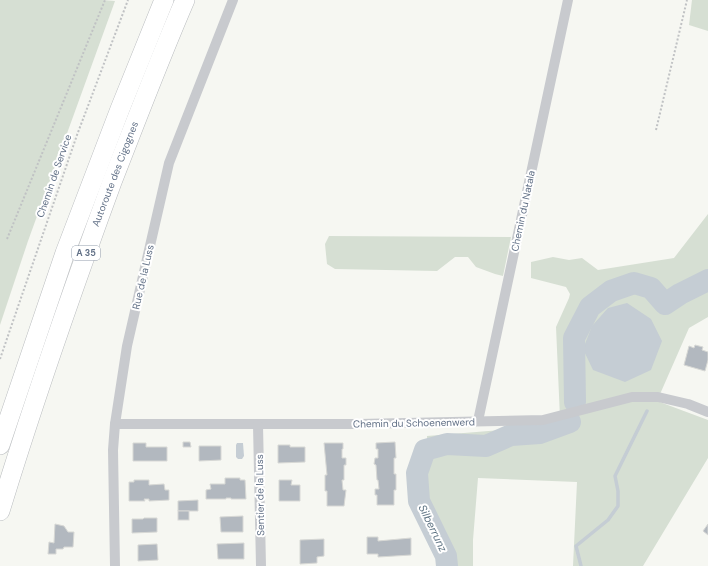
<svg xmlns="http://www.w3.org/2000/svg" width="708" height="566" font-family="'DM Sans',sans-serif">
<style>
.green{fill:#d6dfd3}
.water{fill:#c5cdd4}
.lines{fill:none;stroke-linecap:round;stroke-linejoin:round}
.stream{stroke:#c5cdd4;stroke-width:3.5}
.river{stroke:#c5cdd4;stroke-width:22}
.building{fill:#b2b8bf;stroke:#d7d8d5}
.motorway-casing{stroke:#b9bcbf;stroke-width:20}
.path{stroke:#c0c2c4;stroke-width:2;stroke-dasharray:2 2;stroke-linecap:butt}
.minor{stroke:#c8cace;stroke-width:10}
.motorway{stroke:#fff;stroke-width:19}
.labels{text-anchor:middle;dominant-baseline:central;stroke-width:4;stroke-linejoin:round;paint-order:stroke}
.shield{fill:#fff;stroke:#919cab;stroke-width:1}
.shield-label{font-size:9px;font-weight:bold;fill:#627187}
.street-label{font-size:10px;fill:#627187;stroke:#fff}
.water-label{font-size:11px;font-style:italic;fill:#5e7383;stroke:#fff}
</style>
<rect width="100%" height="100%" fill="#f6f7f2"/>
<g class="green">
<path d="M 0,0 L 102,0 L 115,1 L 28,241 L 0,325 Z"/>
<path d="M 692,0 L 708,0 L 708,31 L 689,25 Z"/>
<path d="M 708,214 L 708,317 L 689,328 L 657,401 L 708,420 L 708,458 L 643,566 L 573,566 L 577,482 L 478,478 L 473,540 L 473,566 L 450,566 L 426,519 L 427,436 L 512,429 L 560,418 L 556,327 L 569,298 L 570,294 L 566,287 L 531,278 L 531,262 L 553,257 L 569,260 L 582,258 L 598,270 L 674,258 Z"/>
<path d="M 329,236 L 511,237 L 503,276 L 495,274 L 476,267 L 468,257 L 455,257 L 437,271 L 335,269 L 327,264 L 325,244 Z"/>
</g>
<g class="water">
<path d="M 627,303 L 651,319 L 662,341 L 651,370 L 625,382 L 593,370 L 583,349 L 592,326 L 608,308 Z"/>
<path d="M 237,443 L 243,443 L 244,456 L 242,459 L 238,459 L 236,457 L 236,445 Z"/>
</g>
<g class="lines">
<path class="stream" d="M 581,566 L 576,546 L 608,520 L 618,506 L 618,491 L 615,476 L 647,411"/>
<g class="river">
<path d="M 575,402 L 574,338 L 590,307 L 611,291 L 634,283 L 651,288 L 665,304 L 680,294 L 708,280"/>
<path d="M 447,566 L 446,556 L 419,501 L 417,473 L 425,450 L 447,444 L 486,446 L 511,435 L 540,433 L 570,422"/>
</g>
</g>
<g class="building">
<path d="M 695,345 L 703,347 L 702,350 L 708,352 L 708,360 L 705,371 L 684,365 L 689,346 L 694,348 Z"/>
<path d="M 183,442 L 190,442 L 191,447 L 183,447 Z"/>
<path d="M 395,442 L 396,458 L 394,458 L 394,474 L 396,474 L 396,490 L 394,490 L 394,505 L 377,505 L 377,495 L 375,495 L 375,489 L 379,489 L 378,480 L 377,480 L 376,465 L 374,464 L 375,458 L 378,458 L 378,449 L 376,449 L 376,443 Z"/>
<path d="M 133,443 L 146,443 L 146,447 L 167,447 L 167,461 L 133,461 Z"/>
<path d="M 324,443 L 343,443 L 343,449 L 342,449 L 342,458 L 346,458 L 346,465 L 344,465 L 344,480 L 342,480 L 343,490 L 346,490 L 344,506 L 327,506 L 327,491 L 325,491 L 325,475 L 327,475 Z"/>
<path d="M 278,445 L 290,445 L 290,447 L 305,447 L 305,462 L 278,463 Z"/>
<path d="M 199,446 L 221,446 L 221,460 L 199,461 Z"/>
<path d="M 225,478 L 240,478 L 240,480 L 245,480 L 246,499 L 231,499 L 231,498 L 226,498 L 226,499 L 206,499 L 206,490 L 211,489 L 210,484 L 225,484 Z"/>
<path d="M 134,480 L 149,480 L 149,485 L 164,484 L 165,490 L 169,490 L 169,500 L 149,501 L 149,499 L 144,499 L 145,501 L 129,501 L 129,482 L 134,482 Z"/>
<path d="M 279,480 L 292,480 L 291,485 L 300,485 L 300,501 L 279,501 Z"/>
<path d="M 198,500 L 198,511 L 178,511 L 178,501 Z"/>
<rect x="178" y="511" width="11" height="9"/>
<path d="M 243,516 L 243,532 L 221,532 L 220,517 Z"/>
<path d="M 144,518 L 157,518 L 157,532 L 132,533 L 132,519 L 143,519 Z"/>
<path d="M 55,524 L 64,526 L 68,532 L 74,532 L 73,547 L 64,547 L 63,549 L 56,549 L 56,554 L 48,554 L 49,542 L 54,543 Z"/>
<path d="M 708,524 L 708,535 L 703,531 Z"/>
<path d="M 367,537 L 378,537 L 378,541 L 411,538 L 411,555 L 378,557 L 378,554 L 367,554 Z"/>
<path d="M 324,539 L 324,556 L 317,557 L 317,563 L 300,564 L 300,540 Z"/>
<path d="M 244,543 L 244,559 L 218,559 L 217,544 Z"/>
<path d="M 157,544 L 158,560 L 138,561 L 138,545 Z"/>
</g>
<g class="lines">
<defs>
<g id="motorway">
<path d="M 0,445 L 65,253 L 120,109 L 164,0"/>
<path d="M 0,511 C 34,400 72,291 112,182 C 136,121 159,60 185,0"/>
</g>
</defs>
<use href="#motorway" class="motorway-casing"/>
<g class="path">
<path d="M 656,130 L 687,0"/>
<path d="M 7,239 L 105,0"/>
<path d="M 0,359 L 77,135 L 128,0"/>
</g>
<g class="minor">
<path d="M 478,421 L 568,0"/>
<path d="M 115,424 L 359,424 L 543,420 L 632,397 L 658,397 L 688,404 L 708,412"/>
<path d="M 258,425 L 261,566"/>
<path d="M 115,566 L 113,450 L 115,424 L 127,346 L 169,163 L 233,0"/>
</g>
<use href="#motorway" class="motorway"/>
</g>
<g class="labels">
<rect class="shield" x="72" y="246" width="28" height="14" rx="3"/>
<g class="shield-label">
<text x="86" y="253">A 35</text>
</g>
<g class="street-label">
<text transform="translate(115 174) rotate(-69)">Autoroute des Cigognes</text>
<text transform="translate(54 176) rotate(-71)">Chemin de Service</text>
<text transform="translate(523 211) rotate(-78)">Chemin du Natala</text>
<text transform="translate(143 277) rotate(-77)">Rue de la Luss</text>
<text transform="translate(414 423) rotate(-1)">Chemin du Schoenenwerd</text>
<text transform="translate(260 495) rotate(-91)">Sentier de la Luss</text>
</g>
<g class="water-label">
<text transform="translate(433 528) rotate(64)">Silberrunz</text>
</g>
</g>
</svg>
